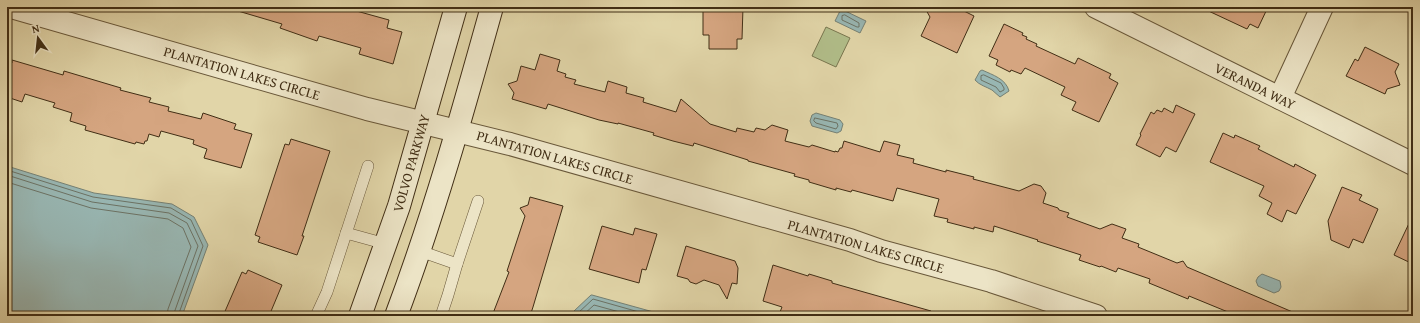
<svg xmlns="http://www.w3.org/2000/svg" width="1420" height="323" font-family="'Gentium Book Plus',serif">
<style>
.green{fill:#b1bd89;stroke:#79764f}
.water{fill:#98b6b2;stroke:#758073}
.lines{fill:none;stroke-linecap:round;stroke-linejoin:round}
.shore{stroke:#6c7264;stroke-width:1}
.building{fill:#d5a580;stroke:#412e15}
.lane-casing{stroke:#69583a;stroke-width:12}
.street-casing{stroke:#69583a;stroke-width:24}
.secondary-casing{stroke:#412e15;stroke-width:24}
.lane{stroke:#ece4c6;stroke-width:11}
.street{stroke:#ece4c6;stroke-width:22}
.secondary{stroke:#ece4c6;stroke-width:22}
.labels{text-anchor:middle;dominant-baseline:central;stroke-width:3;stroke-linejoin:round;paint-order:stroke}
.street-label{font-size:14px;fill:#412e15;stroke:#ece4c6}
</style>
<rect width="100%" height="100%" fill="#e1d5a8"/>
<filter id="stains"><feTurbulence type="fractalNoise" baseFrequency=".005" numOctaves="4"/><feColorMatrix values="0 0 0 0 .2 0 0 0 0 .09 0 0 0 0 .02 0 0 0 .5 -.17"/></filter>
<radialGradient id="worn" r=".72"><stop offset=".6" stop-color="#630" stop-opacity="0"/><stop offset="1" stop-color="#630" stop-opacity=".3"/></radialGradient>
<path class="green" d="M 826,27 L 850,38 L 836,67 L 812,56 Z"/>
<g class="water">
<path d="M 841,9 L 866,21 L 860,33 L 835,21 Z"/>
<path d="M 982,70 C 993,75 1006,79 1009,91 L 1000,97 C 997,95 995,92 992,90 C 987,87 979,85 975,80 L 980,71 Z"/>
<path d="M 816,113 L 840,120 L 843,124 L 841,131 L 837,133 L 812,126 L 810,121 L 812,115 Z"/>
<path d="M 7,166 L 94,193 L 172,204 L 194,217 L 208,245 L 182,316 L 7,316 Z"/>
<path d="M 1262,274 L 1280,281 L 1281,287 L 1279,291 L 1274,293 L 1258,286 L 1256,281 L 1258,277 Z"/>
<path d="M 591,295 L 592,295 L 668,316 L 573,316 L 574,311 Z"/>
</g>
<g class="lines">
<g class="shore">
<path d="M 845,15 L 859,23 L 859,27 L 857,27 L 842,20 L 842,16 Z"/>
<path d="M 984,75 L 1001,83 L 1004,88 L 1004,90 L 1000,92 L 996,87 L 981,80 L 981,76 Z"/>
<path d="M 815,118 L 837,123 L 838,126 L 836,129 L 816,123 L 814,121 Z"/>
<path d="M 7,170 L 93,197 L 171,208 L 191,220 L 203,246 L 178,316"/>
<path d="M 7,175 L 92,202 L 169,213 L 187,223 L 198,246 L 173,316"/>
<path d="M 7,182 L 91,208 L 168,219 L 183,228 L 191,247 L 168,309 L 167,316"/>
<path d="M 577,316 L 578,313 L 593,299 L 653,316"/>
<path d="M 582,316 L 594,305 L 634,316"/>
</g>
</g>
<g class="building">
<path d="M 238,7 L 342,7 L 389,20 L 387,28 L 402,32 L 393,64 L 359,54 L 361,48 L 319,36 L 317,41 L 280,28 L 282,24 L 238,11 Z"/>
<path d="M 703,7 L 743,7 L 742,39 L 737,39 L 737,49 L 709,49 L 709,35 L 703,35 Z"/>
<path d="M 935,7 L 956,7 L 974,16 L 957,53 L 921,36 L 930,17 L 926,10 L 934,8 Z"/>
<path d="M 1200,7 L 1268,7 L 1258,28 L 1250,24 L 1247,29 Z"/>
<path d="M 1004,24 L 1023,33 L 1022,35 L 1027,37 L 1026,39 L 1037,44 L 1036,46 L 1075,64 L 1078,58 L 1111,74 L 1109,78 L 1118,83 L 1099,122 L 1072,110 L 1076,102 L 1061,95 L 1065,87 L 1025,68 L 1021,74 L 1011,70 L 1010,72 L 996,65 L 998,60 L 989,56 Z"/>
<path d="M 1365,47 L 1399,64 L 1395,72 L 1400,85 L 1387,89 L 1385,94 L 1346,76 L 1355,59 L 1358,61 Z"/>
<path d="M 540,54 L 560,60 L 557,71 L 566,74 L 565,77 L 576,80 L 574,84 L 605,92 L 608,81 L 627,87 L 626,93 L 644,98 L 643,102 L 676,112 L 681,99 L 710,124 L 736,132 L 737,128 L 754,132 L 756,128 L 765,130 L 772,125 L 788,130 L 785,141 L 809,147 L 812,145 L 835,152 L 835,151 L 838,152 L 840,148 L 842,148 L 844,141 L 880,152 L 884,141 L 900,145 L 897,155 L 914,159 L 913,163 L 946,172 L 946,170 L 974,177 L 973,179 L 1019,191 L 1034,184 L 1041,186 L 1046,193 L 1043,203 L 1058,208 L 1059,210 L 1069,213 L 1067,217 L 1100,229 L 1112,224 L 1126,229 L 1122,238 L 1139,244 L 1138,247 L 1177,263 L 1183,261 L 1187,267 L 1302,316 L 1227,316 L 1228,312 L 1189,296 L 1188,299 L 1149,283 L 1150,279 L 1118,268 L 1116,272 L 1101,266 L 1100,267 L 1079,260 L 1081,255 L 1037,241 L 1038,240 L 994,226 L 993,232 L 974,227 L 974,229 L 947,222 L 948,219 L 934,216 L 939,199 L 897,188 L 893,201 L 852,190 L 851,192 L 836,188 L 836,190 L 809,182 L 809,180 L 794,176 L 795,174 L 748,161 L 748,160 L 694,143 L 693,146 L 673,141 L 653,135 L 654,133 L 618,123 L 618,124 L 599,120 L 548,104 L 546,109 L 512,99 L 514,93 L 508,84 L 517,81 L 521,66 L 535,70 Z"/>
<path d="M 12,60 L 63,75 L 64,71 L 121,88 L 120,90 L 151,98 L 149,102 L 169,107 L 168,111 L 201,119 L 203,113 L 236,124 L 234,129 L 252,134 L 241,168 L 204,158 L 207,149 L 193,144 L 194,140 L 161,131 L 159,137 L 149,134 L 147,141 L 145,141 L 144,144 L 136,142 L 135,144 L 85,130 L 86,126 L 70,121 L 72,113 L 53,107 L 55,103 L 25,94 L 22,102 L 7,97 L 7,61 L 12,63 Z"/>
<path d="M 1176,105 L 1195,114 L 1176,152 L 1166,147 L 1160,157 L 1136,145 L 1141,135 L 1140,134 L 1151,112 L 1154,114 L 1157,110 L 1162,112 L 1164,108 L 1173,113 Z"/>
<path d="M 1223,133 L 1234,138 L 1235,135 L 1260,146 L 1258,149 L 1294,167 L 1295,164 L 1316,175 L 1296,214 L 1287,210 L 1282,222 L 1267,214 L 1272,203 L 1259,196 L 1264,186 L 1210,162 Z"/>
<path d="M 291,139 L 330,151 L 302,236 L 304,236 L 297,255 L 258,242 L 260,237 L 255,235 L 285,144 L 289,145 Z"/>
<path d="M 1342,187 L 1362,195 L 1359,200 L 1378,209 L 1363,243 L 1353,239 L 1349,248 L 1331,240 L 1328,221 Z"/>
<path d="M 530,197 L 563,206 L 533,307 L 530,316 L 492,316 L 509,272 L 507,271 L 525,216 L 520,208 L 528,205 Z"/>
<path d="M 1413,215 L 1413,264 L 1394,255 Z"/>
<path d="M 602,226 L 633,235 L 635,228 L 657,234 L 646,270 L 642,269 L 639,283 L 589,269 Z"/>
<path d="M 686,246 L 735,261 L 738,268 L 737,284 L 732,283 L 727,299 L 719,285 L 704,280 L 696,284 L 690,282 L 688,279 L 677,276 Z"/>
<path d="M 773,265 L 808,276 L 809,274 L 832,281 L 832,283 L 931,311 L 930,316 L 792,316 L 780,312 L 782,307 L 763,301 Z"/>
<path d="M 248,270 L 282,285 L 269,316 L 223,316 L 242,272 L 246,274 Z"/>
</g>
<g class="lines">
<defs>
<g id="lane">
<path d="M 346,233 L 386,244"/>
<path d="M 420,251 L 457,264"/>
<path d="M 316,316 L 327,292 L 368,166"/>
<path d="M 441,316 L 448,295 L 457,264 L 478,201"/>
</g>
<g id="street">
<path d="M 11,7 L 367,109 L 510,144 L 850,240 L 881,251 L 991,281 L 1096,316"/>
<path d="M 1096,7 L 1413,164"/>
<path d="M 1280,98 L 1322,7"/>
</g>
<g id="secondary">
<path d="M 360,316 L 399,206 L 456,7"/>
<path d="M 396,316 C 434,215 463,111 492,7"/>
</g>
</defs>
<use href="#lane" class="lane-casing"/>
<use href="#street" class="street-casing"/>
<use href="#secondary" class="secondary-casing"/>
<use href="#lane" class="lane"/>
<use href="#street" class="street"/>
<use href="#secondary" class="secondary"/>
</g>
<g class="labels">
<g class="street-label">
<text transform="translate(242 73) rotate(16)">PLANTATION LAKES CIRCLE</text>
<text transform="translate(1255 86) rotate(26)">VERANDA WAY</text>
<text transform="translate(555 157) rotate(16)">PLANTATION LAKES CIRCLE</text>
<text transform="translate(411 163) rotate(-74)">VOLVO PARKWAY</text>
<text transform="translate(866 246) rotate(16)">PLANTATION LAKES CIRCLE</text>
</g>
</g>
<rect width="1420" height="323" fill="none" stroke="#e1d5a8" stroke-width="24"/>
<rect x="8" y="8" width="1404" height="307" fill="none" stroke="#412e15" stroke-width="2"/>
<rect x="12" y="12" width="1396" height="299" fill="none" stroke="#412e15"/>
<g transform="translate(38 38) rotate(345)" stroke="#ece4c6" stroke-width="3" paint-order="stroke">
<path d="M0-3L7 15L0 10L-7 15Z" fill="#412e15"/>
<text y="-6" font-size="11" font-weight="bold" text-anchor="middle" fill="#412e15">N</text>
</g>
<rect width="100%" height="100%" filter="url(#stains)"/>
<rect width="100%" height="100%" fill="url(#worn)"/>
</svg>
